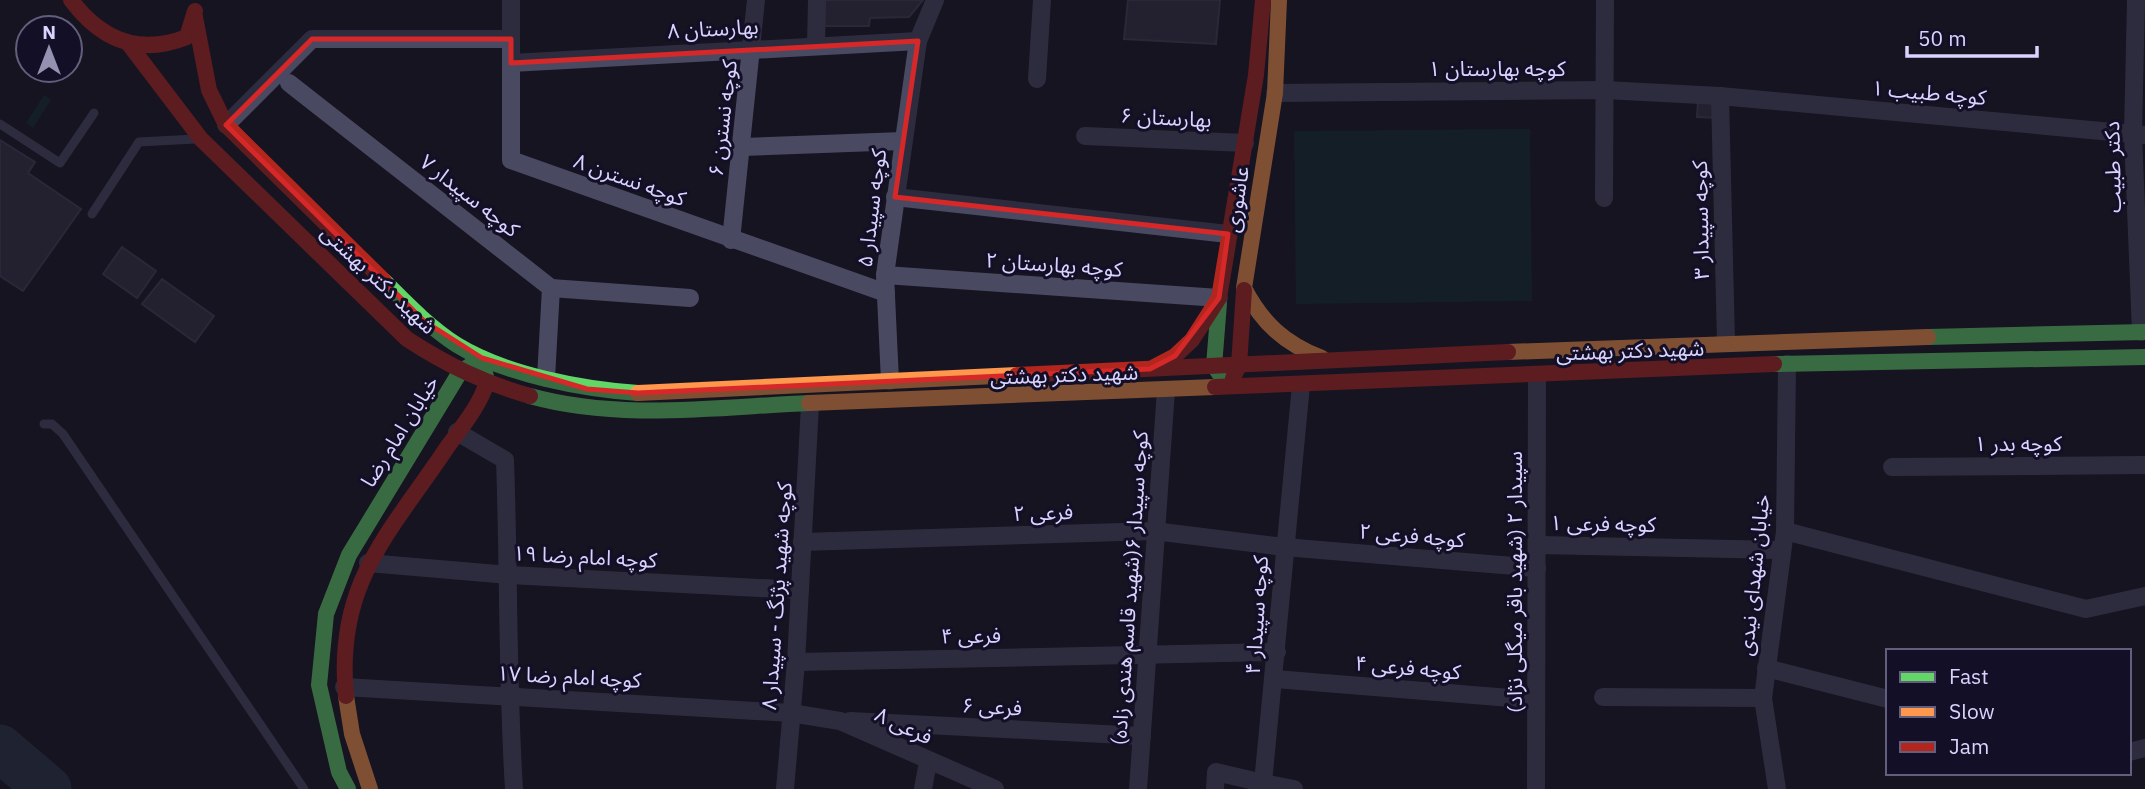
<svg xmlns="http://www.w3.org/2000/svg" width="2145" height="789" font-family="'IBM Plex Sans','Noto Sans Arabic',sans-serif">
<style>
.green{fill:#132c2d}
.lines{fill:none;stroke-linecap:round;stroke-linejoin:round}
.taxiway{stroke:#2c3646;stroke-width:47}
.building{fill:#343243;stroke:#433f54;stroke-width:2}
.lane{stroke:#4a4962;stroke-width:9}
.street{stroke:#4a4962;stroke-width:18}
.fast{stroke:#63d668;stroke-width:16}
.slow{stroke:#ff974d;stroke-width:16}
.jam{stroke:#b3261e;stroke-width:16}
.marked{fill:none;stroke:#d62828;stroke-width:5;stroke-linejoin:round}
.labels{text-anchor:middle;dominant-baseline:central;stroke-width:6;stroke-linejoin:round;paint-order:stroke}
.street-label{font-size:21px;fill:#d9d4ff;stroke:#130f26}
</style>
<rect width="100%" height="100%" fill="#161421"/>
<g class="green">
<path d="M 44,95 L 51,100 L 33,128 L 26,123 Z"/>
<path d="M 1530,129 L 1532,301 L 1296,304 L 1294,131 Z"/>
</g>
<g class="lines">
<path class="taxiway" d="M 0,748 L 48,789"/>
</g>
<g class="building">
<path d="M 825,0 L 923,0 L 909,17 L 870,18 L 869,26 L 824,26 Z"/>
<path d="M 1128,0 L 1220,0 L 1216,44 L 1124,39 Z"/>
<path d="M 1698,101 L 1718,102 L 1719,118 L 1697,117 Z"/>
<path d="M 0,140 L 35,162 L 28,173 L 81,209 L 23,291 L 0,276 Z"/>
<path d="M 122,247 L 156,271 L 137,298 L 103,274 Z"/>
<path d="M 162,279 L 214,316 L 195,342 L 142,304 Z"/>
</g>
<g class="lines">
<g class="lane">
<path d="M 0,124 L 60,163 L 94,113"/>
<path d="M 92,214 L 139,142 L 195,139"/>
<path d="M 44,424 L 52,424 L 63,434 L 304,789"/>
</g>
<g class="street">
<path d="M 511,0 L 511,160 L 886,293"/>
<path d="M 2136,0 L 2133,134 L 2141,332"/>
<path d="M 816,45 L 817,0"/>
<path d="M 511,63 L 918,41"/>
<path d="M 1037,79 L 1042,0"/>
<path d="M 289,83 L 551,288 L 546,378"/>
<path d="M 1275,93 L 1605,90 L 1720,96 L 2145,135"/>
<path d="M 1720,96 L 1726,342"/>
<path d="M 226,125 L 312,39 L 511,39"/>
<path d="M 1085,136 L 1245,143"/>
<path d="M 742,147 L 903,141"/>
<path d="M 895,197 L 1228,234"/>
<path d="M 1604,198 L 1605,0"/>
<path d="M 731,240 L 756,0"/>
<path d="M 885,275 L 1219,298"/>
<path d="M 551,288 L 690,298"/>
<path d="M 890,381 L 885,275 L 918,41 L 935,0"/>
<path d="M 457,432 L 505,460 C 509,570 507,679 514,789"/>
<path d="M 1892,467 L 2145,465"/>
<path d="M 1785,531 L 2086,609 L 2145,596"/>
<path d="M 802,542 L 1154,531 L 1284,547 L 1537,568"/>
<path d="M 1538,545 L 1782,550"/>
<path d="M 368,563 L 509,575 L 800,590"/>
<path d="M 796,662 L 1277,652"/>
<path d="M 1766,668 L 1888,699"/>
<path d="M 1275,679 L 1536,700"/>
<path d="M 344,687 L 791,713 L 840,721 L 995,789"/>
<path d="M 1603,697 L 1763,698"/>
<path d="M 850,721 L 1142,736"/>
<path d="M 2129,752 L 2145,748"/>
<path d="M 1263,783 L 1294,789"/>
<path d="M 785,789 L 796,662 L 810,405"/>
<path d="M 923,789 L 928,762"/>
<path d="M 1138,789 L 1166,390"/>
<path d="M 1215,789 L 1216,772 L 1263,783 L 1301,385"/>
<path d="M 1536,789 L 1537,375"/>
<path d="M 1777,789 L 1763,698 L 1785,531 L 1787,364"/>
</g>
<g class="fast">
<path d="M 384,281 C 407,304 429,327 457,345 C 506,375 582,389 638,393"/>
<path d="M 1219,303 L 1214,366 L 1223,379"/>
<path d="M 1928,337 L 2145,332"/>
<path d="M 1774,364 L 2145,357"/>
<path d="M 530,396 C 620,421 717,407 809,403"/>
<path d="M 348,789 L 339,772 L 319,685 L 326,614 L 349,555 L 460,372 L 482,358 L 487,382"/>
</g>
<g class="slow">
<path d="M 1279,0 L 1275,93 L 1244,288 C 1262,323 1285,344 1322,358"/>
<path d="M 1508,352 L 1928,337"/>
<path d="M 638,393 L 1017,375"/>
<path d="M 809,403 L 1215,387"/>
<path d="M 346,696 L 352,734 L 370,789"/>
</g>
<g class="jam">
<path d="M 71,0 C 101,40 139,56 187,37 L 195,11"/>
<path d="M 195,17 L 209,90 L 226,125 L 384,281"/>
<path d="M 128,43 L 201,139 L 407,339 C 447,365 484,383 530,396"/>
<path d="M 1154,367 L 1175,356 L 1192,340 L 1219,298 L 1256,75 L 1263,0"/>
<path d="M 1017,375 L 1508,352"/>
<path d="M 1233,378 L 1239,365 L 1244,290"/>
<path d="M 1215,387 L 1774,364"/>
<path d="M 346,696 C 335,583 390,533 448,446 C 462,427 480,405 487,382"/>
</g>
</g>
<path d="M0 0H2145V789H0ZM 312,39 L 511,39 L 511,63 L 918,41 L 895,197 L 1228,234 L 1219,298 L 1175,356 L 1150,369 L 638,393 L 587,389 L 482,358 L 424,321 L 226,125 Z" fill="#161421" fill-opacity=".55" fill-rule="evenodd"/>
<path class="marked" d="M 312,39 L 511,39 L 511,63 L 918,41 L 895,197 L 1228,234 L 1219,298 L 1175,356 L 1150,369 L 638,393 L 587,389 L 482,358 L 424,321 L 226,125 Z"/>
<g class="labels">
<g class="street-label">
<text transform="translate(713 28) rotate(-3)">بهارستان ۸</text>
<text x="1497" y="68">کوچه بهارستان ۱</text>
<text transform="translate(1929 92) rotate(5)">کوچه طبیب ۱</text>
<text transform="translate(1166 117) rotate(3)">بهارستان ۶</text>
<text transform="translate(722 118) rotate(-83)">کوچه نسترن ۶</text>
<text transform="translate(2112 167) rotate(-91)">دکتر طبیب</text>
<text transform="translate(630 179) rotate(20)">کوچه نسترن ۸</text>
<text transform="translate(470 195) rotate(38)">کوچه سپیدار ۷</text>
<text transform="translate(1236 199) rotate(-81)">عاشوری</text>
<text transform="translate(871 208) rotate(-83)">کوچه سپیدار ۵</text>
<text transform="translate(1700 220) rotate(-91)">کوچه سپیدار ۳</text>
<text transform="translate(1054 264) rotate(4)">کوچه بهارستان ۲</text>
<text transform="translate(379 279) rotate(43)">شهید دکتر بهشتی</text>
<text transform="translate(1630 350) rotate(-2)">شهید دکتر بهشتی</text>
<text transform="translate(1064 374) rotate(-2)">شهید دکتر بهشتی</text>
<text transform="translate(399 431) rotate(-58)">خیابان امام رضا</text>
<text x="2018" y="443">کوچه بدر ۱</text>
<text transform="translate(1043 512) rotate(-2)">فرعی ۲</text>
<text transform="translate(1603 523) rotate(1)">کوچه فرعی ۱</text>
<text transform="translate(1412 535) rotate(5)">کوچه فرعی ۲</text>
<text transform="translate(585 556) rotate(3)">کوچه امام رضا ۱۹</text>
<text transform="translate(1753 575) rotate(-84)">خیابان شهدای نیدی</text>
<text transform="translate(1514 582) rotate(-90)">سپیدار ۲ (شهید باقر میگلی نژاد)</text>
<text transform="translate(1129 588) rotate(-86)">کوچه سپیدار ۶(شهید قاسم هندی زاده)</text>
<text transform="translate(776 596) rotate(-86)">کوچه شهید پژنگ - سپیدار ۸</text>
<text transform="translate(1256 615) rotate(-86)">کوچه سپیدار ۴</text>
<text transform="translate(971 635) rotate(-1)">فرعی ۴</text>
<text transform="translate(1408 667) rotate(5)">کوچه فرعی ۴</text>
<text transform="translate(569 676) rotate(3)">کوچه امام رضا ۱۷</text>
<text transform="translate(992 706) rotate(3)">فرعی ۶</text>
<text transform="translate(904 725) rotate(25)">فرعی ۸</text>
</g>
</g>
<rect x="1886" y="649" width="245" height="126" fill="#130f26" stroke="#625e7d" stroke-width="2"/>
<rect x="1900" y="672" width="35" height="10" fill="#63d668" stroke="#625e7d" stroke-width="2"/>
<text x="1949" y="684" font-size="21" fill="#d9d4ff">Fast</text>
<rect x="1900" y="707" width="35" height="10" fill="#ff974d" stroke="#625e7d" stroke-width="2"/>
<text x="1949" y="719" font-size="21" fill="#d9d4ff">Slow</text>
<rect x="1900" y="742" width="35" height="10" fill="#b3261e" stroke="#625e7d" stroke-width="2"/>
<text x="1949" y="754" font-size="21" fill="#d9d4ff">Jam</text>
<g transform="translate(49 49)"><circle r="33" fill="#130f26" stroke="#625e7d" stroke-width="2"/>
<path d="M0-5L12 26L0 18L-12 26Z" fill="#9591b1"/>
<text y="-10" font-size="19" font-weight="bold" text-anchor="middle" fill="#d9d4ff">N</text>
</g>
<path d="M1907 46v10h130v-10" fill="none" stroke="#d9d4ff" stroke-width="3.5"/>
<text x="1918" y="46" font-size="21" fill="#d9d4ff" stroke="#130f26" stroke-width="5" paint-order="stroke">50 m</text>
</svg>
